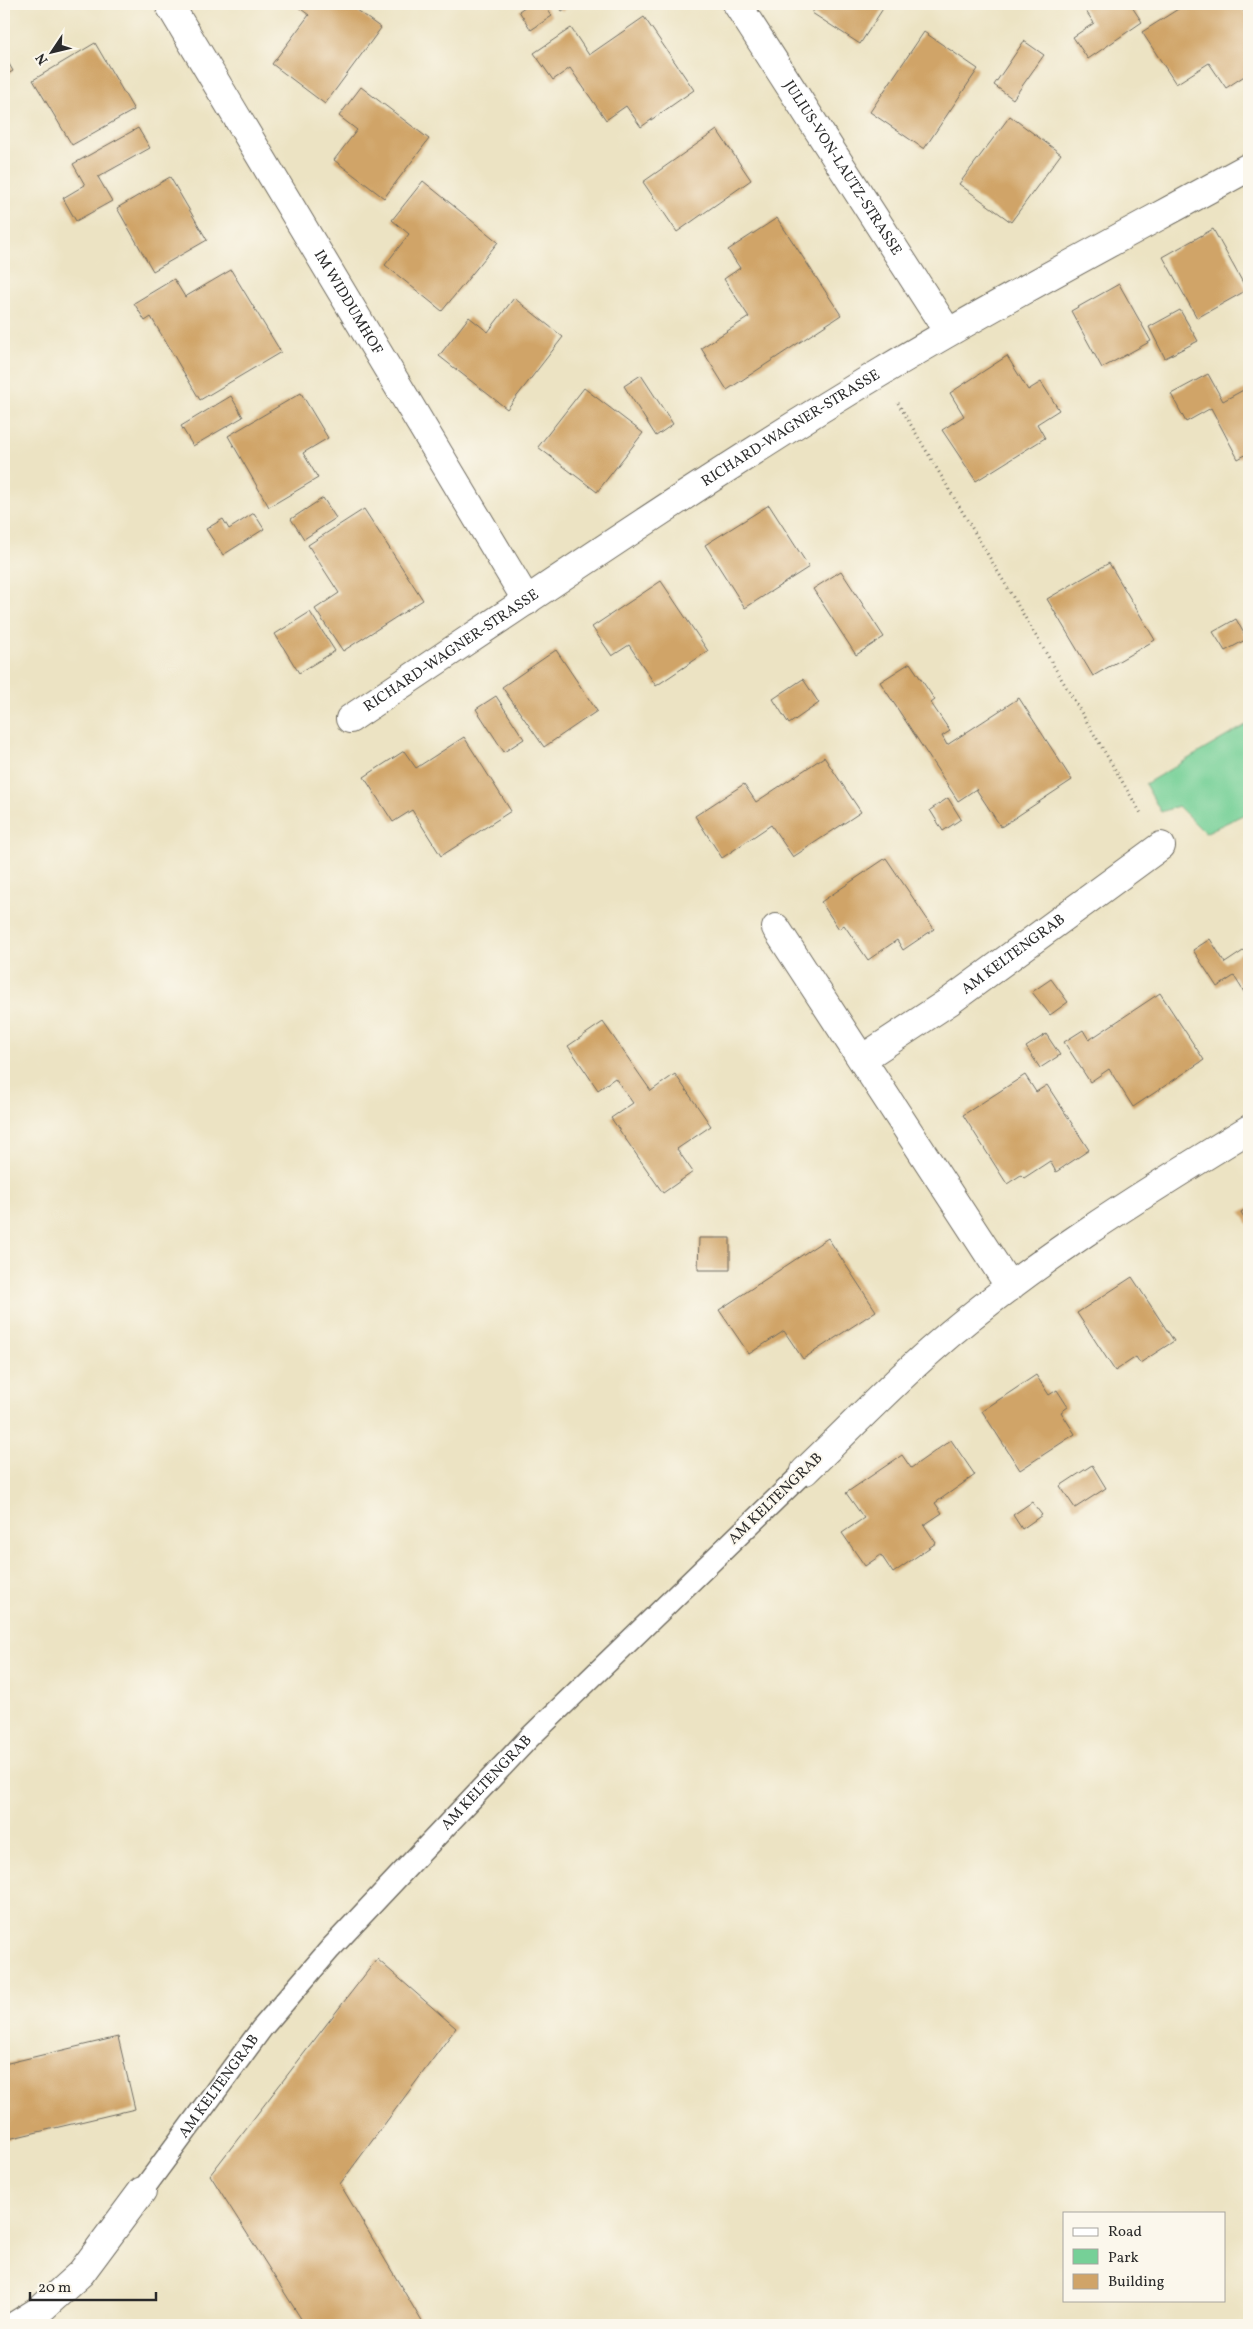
<svg xmlns="http://www.w3.org/2000/svg" width="1253" height="2329" font-family="Vollkorn,serif">
<style>
.green{fill:#76d097;stroke:#507e61}
.building{fill:#d0a468}
.lines{fill:none;stroke-linecap:round;stroke-linejoin:round}
.service-casing{stroke:#6f6b60;stroke-width:24}
.minor-casing{stroke:#6f6b60;stroke-width:30}
.path{stroke:#6f6b60;stroke-width:3;stroke-dasharray:1 4;stroke-linecap:butt}
.service{stroke:#fff;stroke-width:21}
.minor{stroke:#fff;stroke-width:28}
.labels{text-anchor:middle;dominant-baseline:central;stroke-width:4;stroke-linejoin:round;paint-order:stroke}
.street-label{font-size:15px;fill:#2b2b2b;stroke:#fbf7ec}
</style>
<rect width="100%" height="100%" fill="#fbf7ec"/>
<filter id="ink" filterUnits="userSpaceOnUse"><feTurbulence type="fractalNoise" baseFrequency=".02" numOctaves="2"/><feDisplacementMap in="SourceGraphic" scale="10" xChannelSelector="R" yChannelSelector="G"/><feConvolveMatrix kernelMatrix="1 2 1 2 8 2 1 2 1" color-interpolation-filters="sRGB"/></filter>
<filter id="wash" filterUnits="userSpaceOnUse"><feTurbulence type="fractalNoise" baseFrequency=".0096" numOctaves="4" result="noise"/><feDisplacementMap in="SourceGraphic" scale="20" xChannelSelector="R" yChannelSelector="G"/><feGaussianBlur stdDeviation="1.12" result="paint"/><feColorMatrix in="noise" values="0 0 0 0 0 0 0 0 0 0 0 0 0 0 0 0 0 1.4 0 .05"/><feComposite in="paint" operator="in"/></filter>
<g filter="url(#wash)">
<rect width="100%" height="100%" fill="#ece3c3"/>
<path class="green" d="M 1246,725 L 1249,731 L 1249,812 L 1205,833 L 1178,806 L 1161,812 L 1145,784 Z"/>
<g id="blocks">
<g class="building">
<path d="M 294,4 L 348,4 L 381,28 L 325,104 L 272,64 L 309,15 Z"/>
<path d="M 529,4 L 544,4 L 552,16 L 531,30 L 519,11 Z"/>
<path d="M 557,4 L 572,4 L 562,11 Z"/>
<path d="M 818,4 L 886,4 L 860,44 L 812,13 Z"/>
<path d="M 1081,4 L 1130,4 L 1142,22 L 1088,59 L 1073,37 L 1094,23 Z"/>
<path d="M 1186,4 L 1239,4 L 1249,19 L 1249,73 L 1226,88 L 1209,63 L 1176,84 L 1142,32 Z"/>
<path d="M 644,17 L 694,90 L 641,127 L 626,106 L 606,120 L 570,68 L 553,80 L 534,53 L 571,28 L 589,55 Z"/>
<path d="M 924,32 L 978,69 L 924,149 L 870,112 Z"/>
<path d="M 1024,41 L 1044,55 L 1013,99 L 994,85 Z"/>
<path d="M 95,43 L 134,110 L 72,145 L 33,80 Z"/>
<path d="M 4,55 L 13,71 L 4,76 Z"/>
<path d="M 361,87 L 429,139 L 384,198 L 334,160 L 357,130 L 339,116 Z"/>
<path d="M 1010,116 L 1061,154 L 1011,222 L 959,184 Z"/>
<path d="M 138,128 L 150,148 L 98,177 L 112,201 L 76,221 L 63,198 L 85,185 L 73,164 Z"/>
<path d="M 717,130 L 751,180 L 677,232 L 643,182 Z"/>
<path d="M 170,177 L 207,240 L 153,271 L 117,208 Z"/>
<path d="M 423,181 L 498,242 L 442,311 L 385,265 L 409,234 L 392,220 Z"/>
<path d="M 777,218 L 841,315 L 727,390 L 701,348 L 749,317 L 724,279 L 740,268 L 728,250 Z"/>
<path d="M 1213,229 L 1247,290 L 1197,318 L 1163,257 Z"/>
<path d="M 231,270 L 281,352 L 200,400 L 151,317 L 145,321 L 134,303 L 174,279 L 185,297 Z"/>
<path d="M 1119,284 L 1151,341 L 1102,368 L 1071,311 Z"/>
<path d="M 514,298 L 563,337 L 507,409 L 439,356 L 469,317 L 488,332 Z"/>
<path d="M 1180,310 L 1198,341 L 1165,358 L 1149,327 Z"/>
<path d="M 1007,356 L 1028,390 L 1041,382 L 1059,410 L 1037,424 L 1045,438 L 976,481 L 942,430 L 964,416 L 950,393 Z"/>
<path d="M 1208,374 L 1223,401 L 1249,387 L 1249,453 L 1238,459 L 1211,408 L 1186,422 L 1171,394 Z"/>
<path d="M 641,375 L 673,424 L 656,436 L 624,386 Z"/>
<path d="M 584,388 L 643,433 L 597,492 L 538,447 Z"/>
<path d="M 301,393 L 328,438 L 303,453 L 318,478 L 269,507 L 228,436 Z"/>
<path d="M 231,396 L 243,417 L 193,446 L 181,426 Z"/>
<path d="M 323,498 L 336,518 L 304,539 L 291,519 Z"/>
<path d="M 769,505 L 809,567 L 745,608 L 705,545 Z"/>
<path d="M 364,509 L 423,600 L 343,651 L 315,609 L 339,593 L 308,545 Z"/>
<path d="M 254,513 L 264,529 L 223,555 L 206,529 L 223,519 L 229,529 Z"/>
<path d="M 1109,563 L 1155,640 L 1093,676 L 1047,599 Z"/>
<path d="M 841,571 L 884,637 L 856,655 L 813,589 Z"/>
<path d="M 661,581 L 708,651 L 656,686 L 629,645 L 612,656 L 592,627 Z"/>
<path d="M 310,612 L 335,651 L 299,673 L 275,634 Z"/>
<path d="M 1236,619 L 1247,639 L 1225,651 L 1213,632 Z"/>
<path d="M 556,650 L 597,711 L 544,747 L 502,687 Z"/>
<path d="M 910,663 L 935,700 L 931,703 L 950,731 L 942,736 L 947,745 L 1019,698 L 1072,780 L 1001,827 L 976,789 L 958,801 L 880,682 Z"/>
<path d="M 803,679 L 819,703 L 789,724 L 773,699 Z"/>
<path d="M 496,696 L 524,739 L 504,752 L 476,709 Z"/>
<path d="M 464,737 L 511,811 L 441,856 L 412,810 L 393,822 L 364,777 L 404,751 L 416,768 Z"/>
<path d="M 824,757 L 861,812 L 793,857 L 771,825 L 722,858 L 695,816 L 744,784 L 756,802 Z"/>
<path d="M 948,798 L 961,819 L 943,831 L 930,810 Z"/>
<path d="M 886,858 L 934,929 L 903,950 L 897,940 L 868,960 L 844,925 L 839,929 L 821,902 Z"/>
<path d="M 1210,939 L 1225,963 L 1249,947 L 1249,1000 L 1234,976 L 1217,987 L 1193,950 Z"/>
<path d="M 1051,979 L 1068,1002 L 1050,1015 L 1032,992 Z"/>
<path d="M 1160,993 L 1204,1060 L 1133,1107 L 1109,1069 L 1090,1082 L 1064,1042 L 1083,1030 L 1089,1040 Z"/>
<path d="M 603,1022 L 651,1091 L 675,1074 L 711,1126 L 677,1149 L 693,1172 L 663,1193 L 611,1118 L 633,1103 L 615,1078 L 598,1090 L 568,1046 Z"/>
<path d="M 1046,1034 L 1060,1055 L 1040,1068 L 1026,1047 Z"/>
<path d="M 1025,1075 L 1036,1092 L 1047,1085 L 1089,1150 L 1056,1172 L 1050,1161 L 1024,1178 L 1021,1175 L 1007,1184 L 963,1115 Z"/>
<path d="M 1249,1207 L 1249,1226 L 1241,1212 Z"/>
<path d="M 699,1238 L 730,1238 L 730,1270 L 698,1270 Z"/>
<path d="M 828,1238 L 876,1311 L 803,1359 L 784,1331 L 749,1354 L 719,1310 Z"/>
<path d="M 1132,1277 L 1174,1341 L 1140,1363 L 1136,1357 L 1115,1371 L 1077,1313 Z"/>
<path d="M 1036,1375 L 1049,1395 L 1057,1390 L 1068,1407 L 1061,1412 L 1075,1434 L 1020,1470 L 982,1411 Z"/>
<path d="M 951,1440 L 975,1475 L 935,1503 L 942,1513 L 924,1525 L 936,1543 L 893,1573 L 881,1555 L 865,1566 L 842,1533 L 864,1518 L 846,1493 L 902,1455 L 911,1468 Z"/>
<path d="M 1092,1465 L 1106,1488 L 1075,1508 L 1060,1486 Z"/>
<path d="M 1032,1502 L 1042,1515 L 1022,1529 L 1013,1515 Z"/>
<path d="M 377,1959 L 456,2028 L 340,2184 L 424,2325 L 305,2325 L 210,2175 Z"/>
<path d="M 118,2037 L 135,2109 L 4,2140 L 4,2064 Z"/>
</g>
</g>
</g>
<g filter="url(#ink)">
<use href="#blocks" fill-opacity="0" stroke="#6f6b60" stroke-width="1"/>
<g class="lines">
<defs>
<g id="service">
<path id="s1" d="M 142,2191 L 262,2028 L 330,1949 L 528,1739 L 805,1471"/>
</g>
<g id="minor">
<path id="s2" d="M 169,4 L 527,601"/>
<path id="s3" d="M 737,4 L 948,332"/>
<path id="s4" d="M 350,719 C 527,601 701,480 883,371 C 1003,299 1127,234 1249,167"/>
<path d="M 776,928 L 1010,1287"/>
<path id="s5" d="M 862,1059 L 950,1001 L 1161,846"/>
<path d="M 805,1471 C 847,1431 887,1389 930,1351 C 1025,1267 1141,1195 1249,1129"/>
<path d="M 16,2325 L 40,2310 L 81,2273 L 142,2191"/>
</g>
</defs>
<use href="#service" class="service-casing"/>
<use href="#minor" class="minor-casing"/>
<path class="path" d="M 898,403 L 1142,815"/>
<use href="#service" class="service"/>
<use href="#minor" class="minor"/>
</g>
</g>
<g class="labels">
<g class="street-label">
<text stroke="none"><textPath href="#s3" startOffset="195">JULIUS-VON-LAUTZ-STRASSE</textPath></text>
<text stroke="none"><textPath href="#s2" startOffset="348">IM WIDDUMHOF</textPath></text>
<text stroke="none"><textPath href="#s4" startOffset="528">RICHARD-WAGNER-STRASSE</textPath></text>
<text stroke="none"><textPath href="#s4" startOffset="122">RICHARD-WAGNER-STRASSE</textPath></text>
<text stroke="none"><textPath href="#s5" startOffset="184">AM KELTENGRAB</textPath></text>
<text transform="translate(776 1499) rotate(-44)">AM KELTENGRAB</text>
<text stroke="none"><textPath href="#s1" startOffset="535">AM KELTENGRAB</textPath></text>
<text stroke="none"><textPath href="#s1" startOffset="130">AM KELTENGRAB</textPath></text>
</g>
</g>
<rect width="1253" height="2329" fill="none" stroke="#fbf7ec" stroke-width="20"/>
<rect x="1063" y="2212" width="162" height="90" fill="#fbf7ec" stroke="#a8a59f"/>
<rect x="1073" y="2228" width="25" height="8" fill="#ffffff" stroke="#a8a59f"/>
<text x="1108" y="2236" font-size="15" fill="#2b2b2b">Road</text>
<rect x="1073" y="2249" width="25" height="15" fill="#76d097" stroke="#a8a59f"/>
<text x="1108" y="2262" font-size="15" fill="#2b2b2b">Park</text>
<rect x="1073" y="2274" width="25" height="15" fill="#d0a468" stroke="#a8a59f"/>
<text x="1108" y="2286" font-size="15" fill="#2b2b2b">Building</text>
<g transform="translate(52 52) rotate(235)" stroke="#fbf7ec" stroke-width="4" paint-order="stroke">
<path d="M0-4L9 19L0 12L-9 19Z" fill="#2b2b2b"/>
<text y="-8" font-size="14" font-weight="bold" text-anchor="middle" fill="#2b2b2b">N</text>
</g>
<path d="M30 2292v8h126v-8" fill="none" stroke="#2b2b2b" stroke-width="2.5"/>
<text x="38" y="2292" font-size="15" fill="#2b2b2b" stroke="#fbf7ec" stroke-width="4" paint-order="stroke">20 m</text>
</svg>
